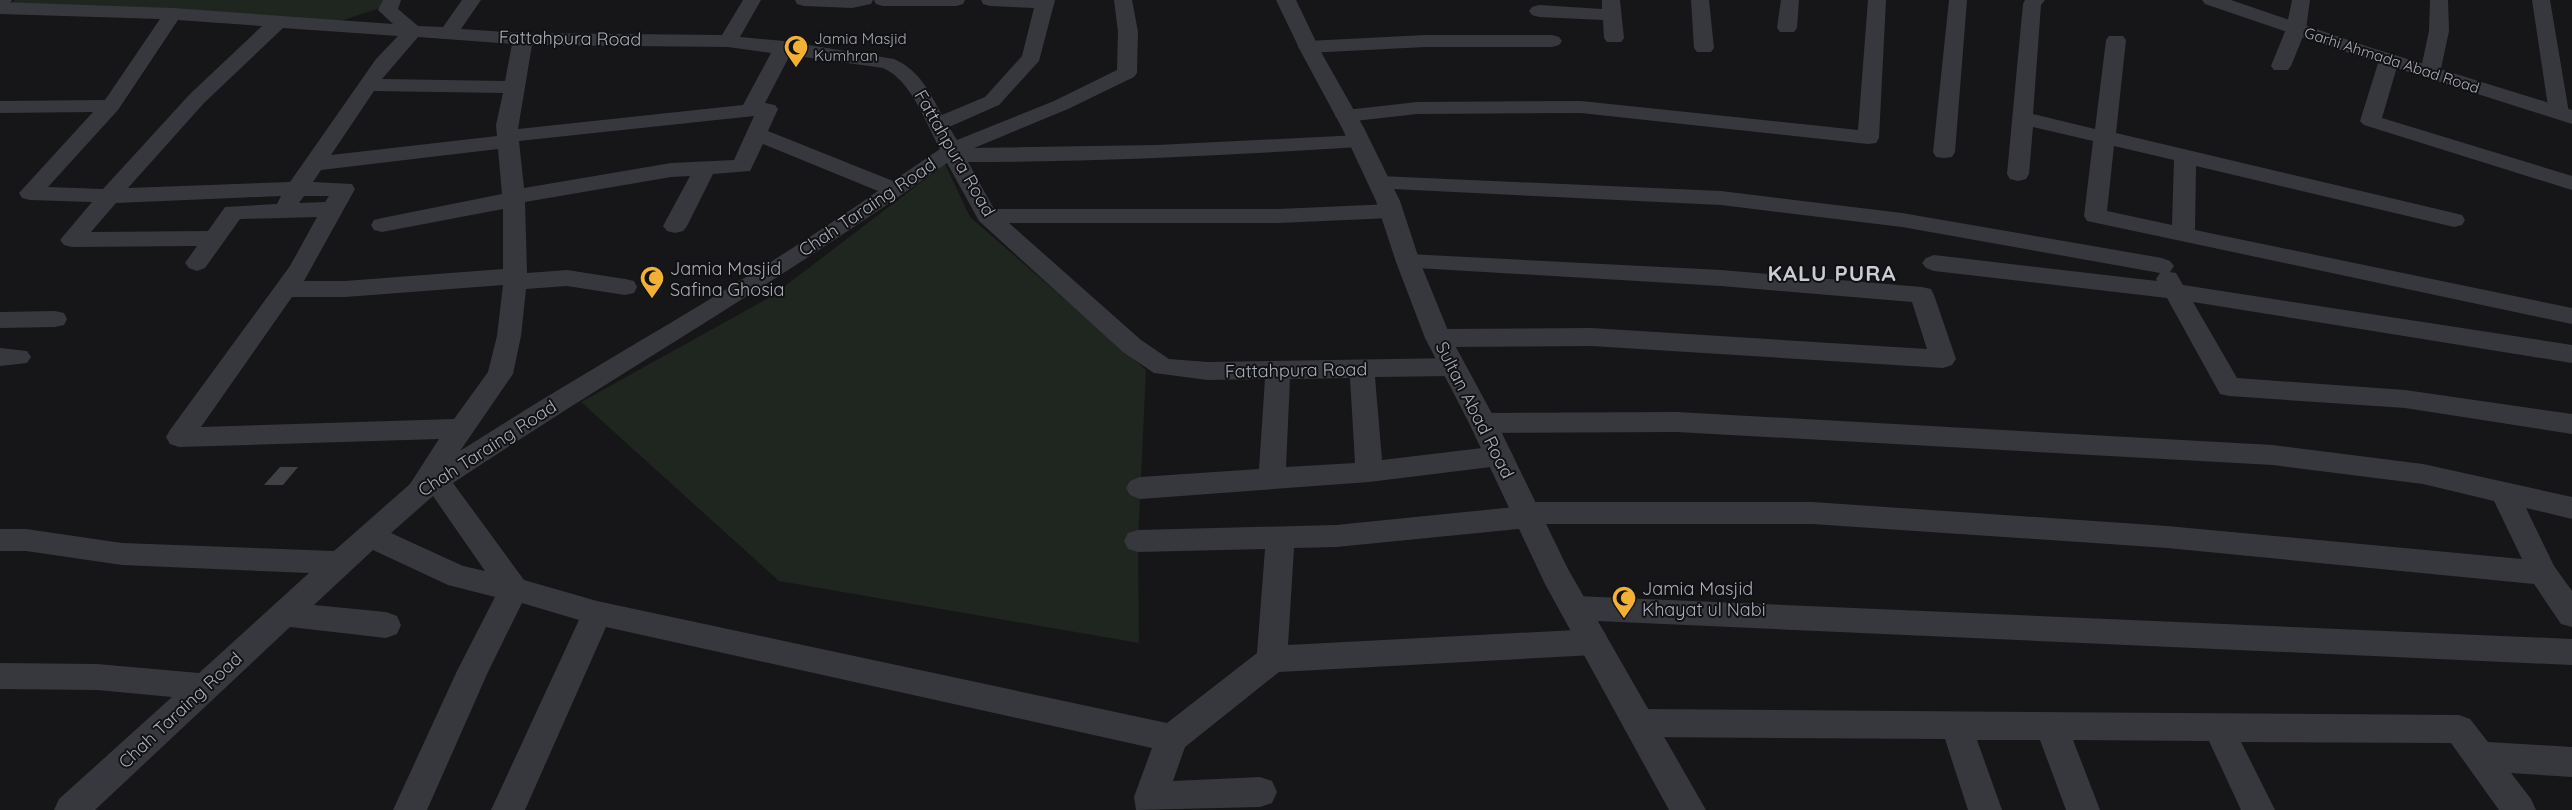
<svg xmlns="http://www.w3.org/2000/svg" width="2572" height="810" font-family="Quicksand,sans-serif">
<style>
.green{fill:#1e261f}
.building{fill:#404145}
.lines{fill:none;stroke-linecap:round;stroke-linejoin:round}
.minor{fill:#37383d;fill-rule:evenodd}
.tertiary{fill:#37383d;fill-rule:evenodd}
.labels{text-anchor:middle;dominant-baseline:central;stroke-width:4;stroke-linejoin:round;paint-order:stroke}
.far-poi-label{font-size:15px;fill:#a8adb8;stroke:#111113;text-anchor:start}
.far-street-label{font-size:15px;fill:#a8adb8;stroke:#111113}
.street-label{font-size:18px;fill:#a8adb8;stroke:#111113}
.poi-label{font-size:18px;fill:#a8adb8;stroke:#111113;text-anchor:start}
.district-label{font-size:22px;font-weight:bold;letter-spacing:1px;fill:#c9ccd4;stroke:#111113}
</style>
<rect width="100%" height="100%" fill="#161618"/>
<g class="green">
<path d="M 15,0 L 383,0 L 380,8 L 340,21 L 11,3 Z"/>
<path d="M 945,164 L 970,217 L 1146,370 L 1138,541 L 1139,643 L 779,581 L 581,402 L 772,296 Z"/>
</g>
<path class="building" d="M 280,467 L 298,467 L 283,485 L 264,485 Z"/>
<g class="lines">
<g class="minor">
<path d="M 383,0 L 401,0 L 398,9 L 418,26 L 443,27 L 462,0 L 481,0 L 461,29 L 523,33 L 722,35 L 743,0 L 761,0 L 740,37 L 784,41 L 894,59 C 919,70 929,91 942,115 L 985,97 L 1022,56 L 1034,8 L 990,6 L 983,4 L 981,0 L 1055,0 L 1039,61 L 999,105 L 949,127 L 957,140 L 1054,101 L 1117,70 L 1118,32 L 1114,0 L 1132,0 L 1138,32 L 1137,73 L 1134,77 L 1068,109 L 974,148 L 1157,145 L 1359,135 L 1367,136 L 1370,141 L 1367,146 L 1359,147 C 1229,155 1099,162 968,162 L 994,209 L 1278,209 L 1391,204 L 1399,206 L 1402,211 L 1399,216 L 1391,218 L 1278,223 L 1009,223 L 1141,340 L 1169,359 L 1208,362 L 1453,358 L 1462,361 L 1466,367 L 1462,373 L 1453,376 L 1375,377 L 1382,460 L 1499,446 L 1509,449 L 1513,456 L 1509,463 L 1499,466 L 1369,482 L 1140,499 L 1130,495 L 1126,488 L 1130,481 L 1140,477 L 1259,469 L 1265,379 L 1208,380 L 1154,373 L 1123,352 L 979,221 L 947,163 C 787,277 617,374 453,483 L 524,580 L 597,601 L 1167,723 L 1257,653 L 1265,549 L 1138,552 L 1128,549 L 1124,541 L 1128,533 L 1138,530 L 1336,525 L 1515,507 L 1526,502 L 1812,502 L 2167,526 L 2522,559 L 2494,501 L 2423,484 L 2273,465 L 1677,432 L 1483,433 L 1474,430 L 1470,423 L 1474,416 L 1483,413 L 1677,412 L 2273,445 L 2423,464 L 2572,497 L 2572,519 L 2526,508 L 2554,566 L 2572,591 L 2572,627 L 2561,624 L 2534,584 L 2167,548 L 1812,524 L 1539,524 L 1529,528 L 1336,547 L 1294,548 L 1288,645 L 1594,629 L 1605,633 L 1609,642 L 1605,651 L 1594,655 L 1279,672 L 1185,747 L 1173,781 L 1260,777 L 1272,781 L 1277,792 L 1272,803 L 1260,807 L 1136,810 L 1134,797 L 1152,748 L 606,627 L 525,810 L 491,810 L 579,620 L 522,603 L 488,672 L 427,810 L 393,810 L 457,671 L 495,597 L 448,585 L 373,550 L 314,605 L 386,612 L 397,616 L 401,625 L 397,634 L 386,638 L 290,627 L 95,810 L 54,810 L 59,799 L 172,697 L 97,690 L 0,689 L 0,663 L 97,664 L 199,673 L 309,573 L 122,565 L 26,551 L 0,551 L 0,529 L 26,529 L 122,543 L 334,551 L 410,484 L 439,439 L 179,447 L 170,444 L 166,437 L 170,430 L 290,266 L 317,217 L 240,219 L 205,268 L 197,271 L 189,268 L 185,263 L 197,246 L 72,247 L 64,245 L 60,240 L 92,202 L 30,200 L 22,198 L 19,193 L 93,112 L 0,113 L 0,101 L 105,100 L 160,19 L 0,14 L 0,2 L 173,8 L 393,24 L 378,10 ZM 178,20 L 262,26 L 190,94 L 103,189 L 48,187 L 118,110 ZM 283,28 L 398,36 L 376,59 L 290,182 L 128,188 L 204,103 ZM 418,37 L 512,44 L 505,81 L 382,79 ZM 532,45 L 728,47 L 771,53 L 743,105 L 518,129 ZM 790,55 L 883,68 C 912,81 925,122 940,149 L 893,181 L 768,131 L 778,109 L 775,105 L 765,103 ZM 374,91 L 503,93 L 496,125 L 497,136 L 331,155 ZM 754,116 L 734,160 L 671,163 L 524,188 L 519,141 ZM 763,144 L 878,191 C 744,285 598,362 460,451 L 513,374 L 521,336 L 526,289 L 567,286 L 625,295 L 634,293 L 637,287 L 634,281 L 625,279 L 567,270 L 527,273 L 525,202 L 671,177 L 690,176 L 663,226 L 667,231 L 675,233 L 683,231 L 687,226 L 713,174 L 750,171 ZM 498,149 L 502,194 L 382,218 L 374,220 L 371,225 L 374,230 L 382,232 L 503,209 L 503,269 L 345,281 L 304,281 L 355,189 L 352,184 L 313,182 L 321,170 ZM 281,196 L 277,204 L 225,207 L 208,231 L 91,232 L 116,203 ZM 304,196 L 329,196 L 325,202 L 299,203 ZM 503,285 L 497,336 L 488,372 L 454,419 L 201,427 L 292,297 L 345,297 ZM 1350,378 L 1355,463 L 1286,467 L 1290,379 ZM 433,496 L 485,571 L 463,566 L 391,533 Z"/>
<path d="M 795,0 L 873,0 L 871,4 L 852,8 L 804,6 L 797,4 Z"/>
<path d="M 874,0 L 965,0 L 963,4 L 956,6 L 883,6 L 876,4 Z"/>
<path d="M 1602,0 L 1620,0 L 1624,38 L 1621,42 L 1607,42 L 1604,38 L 1603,20 L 1539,17 L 1532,15 L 1529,11 L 1532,7 L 1539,5 L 1602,9 Z"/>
<path d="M 1691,0 L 1709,0 L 1714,48 L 1711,52 L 1697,52 L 1694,48 Z"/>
<path d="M 1781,0 L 1799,0 L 1797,28 L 1794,32 L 1780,32 L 1777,28 Z"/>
<path d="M 1868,0 L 1886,0 L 1879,138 L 1876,143 L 1868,144 L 1581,113 L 1417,114 L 1346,122 L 1339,120 L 1335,116 L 1339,112 L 1346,110 L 1417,102 L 1581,101 L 1858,130 Z"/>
<path d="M 1949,0 L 1967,0 L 1955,152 L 1952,157 L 1944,158 L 1936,157 L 1933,152 Z"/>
<path d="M 2025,0 L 2045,0 L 2041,5 L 2033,114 L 2095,129 L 2106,40 L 2109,36 L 2123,36 L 2126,40 L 2116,133 L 2454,213 L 2462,215 L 2465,220 L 2462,225 L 2454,227 L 2196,166 L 2195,230 L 2572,308 L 2572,324 L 2087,221 L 2084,216 L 2093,141 L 2033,127 L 2029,174 L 2026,179 L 2018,181 L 2010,179 L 2007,174 L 2023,4 ZM 2114,146 L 2174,160 L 2172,225 L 2107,211 Z"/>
<path d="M 2292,0 L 2310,0 L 2306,29 L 2291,66 L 2288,70 L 2274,70 L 2271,66 L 2286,29 Z"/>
<path d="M 2430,0 L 2448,0 L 2449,31 L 2440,73 L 2437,77 L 2423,77 L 2420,73 L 2429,31 Z"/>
<path d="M 2532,0 L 2550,0 L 2569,113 L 2566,117 L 2559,119 L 2552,117 L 2549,113 Z"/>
<path d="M 1425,35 L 1552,35 L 1559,37 L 1562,41 L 1559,45 L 1552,47 L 1425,47 L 1308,53 L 1301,51 L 1298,47 L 1301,43 L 1308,41 Z"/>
<path d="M 2389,54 L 2396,56 L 2399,60 L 2382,118 L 2572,176 L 2572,190 L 2364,125 L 2360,121 L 2379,60 L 2382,56 Z"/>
<path d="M 1380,176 L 1721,191 L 1902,213 L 2162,258 L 2170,261 L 2174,266 L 2170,272 L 2176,273 L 2183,285 L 2572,345 L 2572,363 L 2193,302 L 2237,378 L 2405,390 L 2572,414 L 2572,434 L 2405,408 L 2229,396 L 2220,394 L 2167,298 L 1934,271 L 1926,268 L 1922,263 L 1926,258 L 1934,255 L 2157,281 L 2156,279 L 2160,273 L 1902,227 L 1721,205 L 1372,188 L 1369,183 L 1372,178 Z"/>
<path d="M 1408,254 L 1721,270 L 1922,287 L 1931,289 L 1934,295 L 1956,359 L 1952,365 L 1943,368 L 1591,346 L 1438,347 L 1429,344 L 1425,338 L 1429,332 L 1438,329 L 1591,328 L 1927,349 L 1912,302 L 1721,286 L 1400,267 L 1396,262 L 1400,257 Z"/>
<path d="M 55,311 L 64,313 L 67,319 L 64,325 L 55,327 L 0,328 L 0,312 Z"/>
<path d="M 0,348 L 27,351 L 31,357 L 27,363 L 0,366 Z"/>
<path d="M 1575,596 L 2572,639 L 2572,665 L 1575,620 L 1564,617 L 1560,608 L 1564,599 Z"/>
<path d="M 1639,709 L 2459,715 L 2470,719 L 2488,742 L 2572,747 L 2572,777 L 2511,773 L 2531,799 L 2536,810 L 2499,810 L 2451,743 L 2241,742 L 2275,810 L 2241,810 L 2209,741 L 2073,740 L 2100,810 L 2066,810 L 2040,740 L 1977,740 L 2002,810 L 1968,810 L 1945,739 L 1639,737 L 1628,733 L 1623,723 L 1628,713 Z"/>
</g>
<g class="tertiary">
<path d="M 0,0 L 12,0 L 9,4 L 0,7 Z"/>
<path d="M 1276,0 L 1296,0 L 1321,52 L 1364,128 L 1400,201 L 1420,262 L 1451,338 L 1497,423 L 1568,569 L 1706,810 L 1669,810 L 1545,584 L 1469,423 L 1425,338 L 1396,262 L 1376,201 L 1342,128 L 1301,52 Z"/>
<path d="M 2202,0 L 2231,0 L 2369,47 L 2572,110 L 2572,124 L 2355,55 L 2205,4 Z"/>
</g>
</g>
<defs>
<symbol id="mosque-pin" viewBox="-11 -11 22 30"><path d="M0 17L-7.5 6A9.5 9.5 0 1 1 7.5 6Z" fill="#f2b134" stroke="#111113"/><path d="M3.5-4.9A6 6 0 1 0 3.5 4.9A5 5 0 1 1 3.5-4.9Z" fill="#111"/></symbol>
</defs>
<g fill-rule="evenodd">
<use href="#mosque-pin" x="782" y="33" width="28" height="38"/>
<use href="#mosque-pin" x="638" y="264" width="28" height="38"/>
<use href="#mosque-pin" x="1610" y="584" width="28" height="38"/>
</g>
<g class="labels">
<g class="far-poi-label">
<text x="814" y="38">Jamia Masjid<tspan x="814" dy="17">Kumhran</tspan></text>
</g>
<g class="far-street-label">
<text transform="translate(2392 60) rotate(18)">Garhi Ahmada Abad Road</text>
</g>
<g class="street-label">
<text transform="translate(570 38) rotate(1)">Fattahpura Road</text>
<text transform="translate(955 153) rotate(60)">Fattahpura Road</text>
<text transform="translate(867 207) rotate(-34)">Chah Taraing Road</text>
<text transform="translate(1296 370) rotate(-1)">Fattahpura Road</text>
<text transform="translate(1475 410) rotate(63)">Sultan Abad Road</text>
<text transform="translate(487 448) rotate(-33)">Chah Taraing Road</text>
<text transform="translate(180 710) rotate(-43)">Chah Taraing Road</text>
</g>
<g class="poi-label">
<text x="670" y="268">Jamia Masjid<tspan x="670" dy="21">Safina Ghosia</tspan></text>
<text x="1642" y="588">Jamia Masjid<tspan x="1642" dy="21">Khayat ul Nabi</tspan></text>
</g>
<g class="district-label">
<text x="1832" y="273">KALU PURA</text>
</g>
</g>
</svg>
